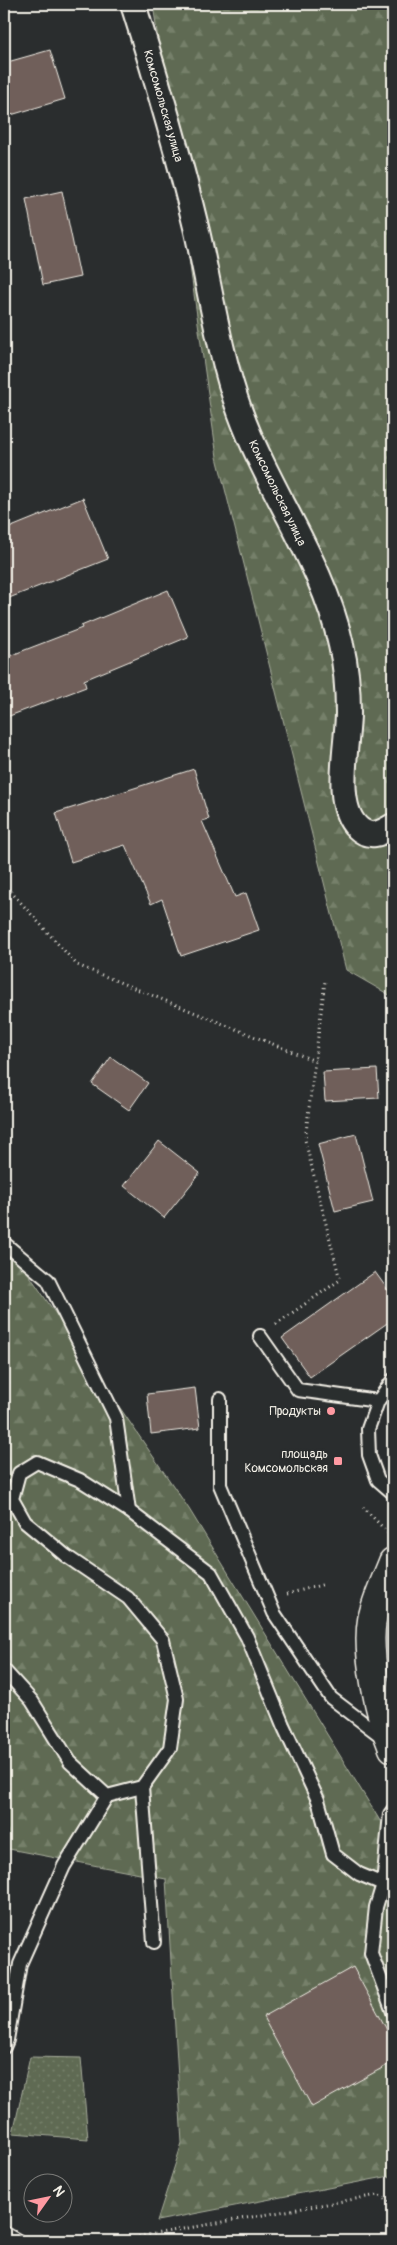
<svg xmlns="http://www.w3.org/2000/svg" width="397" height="2245" font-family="Pangolin,sans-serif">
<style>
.grass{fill:url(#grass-dots);stroke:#a9ae9d}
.forest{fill:url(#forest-firs);stroke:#a9ae9d}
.building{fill:#705e5a;stroke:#f4f1e8}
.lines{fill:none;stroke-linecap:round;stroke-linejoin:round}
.service-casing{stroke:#f4f1e8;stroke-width:16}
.minor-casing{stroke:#f4f1e8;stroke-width:28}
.secondary-casing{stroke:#f4f1e8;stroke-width:31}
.path{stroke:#f4f1e8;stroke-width:3;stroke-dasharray:1 4;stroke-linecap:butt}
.service{stroke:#2a2d2e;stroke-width:12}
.minor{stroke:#2a2d2e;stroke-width:24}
.secondary{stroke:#2a2d2e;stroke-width:28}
.poi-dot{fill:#ff9aa2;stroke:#2a2d2e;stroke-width:2}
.labels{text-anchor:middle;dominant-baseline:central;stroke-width:4.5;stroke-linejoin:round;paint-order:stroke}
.street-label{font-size:12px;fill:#f4f1e8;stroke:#2a2d2e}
.poi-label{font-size:12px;fill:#f4f1e8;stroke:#2a2d2e;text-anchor:end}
</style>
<defs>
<pattern id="grass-dots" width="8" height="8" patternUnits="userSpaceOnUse" patternTransform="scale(1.25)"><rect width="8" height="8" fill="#5e6a52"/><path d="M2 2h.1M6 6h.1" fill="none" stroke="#76806b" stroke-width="1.8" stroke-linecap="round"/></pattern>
<pattern id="forest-firs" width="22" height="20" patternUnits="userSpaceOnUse" patternTransform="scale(1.25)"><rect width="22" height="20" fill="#5e6a52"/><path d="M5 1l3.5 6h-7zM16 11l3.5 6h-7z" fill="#76806b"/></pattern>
</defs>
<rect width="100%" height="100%" fill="#2a2d2e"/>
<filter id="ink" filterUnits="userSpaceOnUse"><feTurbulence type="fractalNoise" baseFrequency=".02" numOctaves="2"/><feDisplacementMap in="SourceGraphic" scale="10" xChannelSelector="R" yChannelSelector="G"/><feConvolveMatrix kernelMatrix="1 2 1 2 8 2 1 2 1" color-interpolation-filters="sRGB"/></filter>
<g filter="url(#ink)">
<path class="grass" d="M 30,2057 L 81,2058 L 88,2139 L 13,2133 Z"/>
<g class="forest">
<path d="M 153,4 L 393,4 L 393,997 L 346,970 L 217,457 Z"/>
<path d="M 4,1238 L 189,1509 L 393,1842 L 393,2180 L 390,2176 L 157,2221 L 182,2143 L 166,1879 L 4,1848 Z"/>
</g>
<g class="building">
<path d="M 50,50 L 65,99 L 4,117 L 4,63 Z"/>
<path d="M 62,191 L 80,277 L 43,285 L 26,199 Z"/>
<path d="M 83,498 L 108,559 L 4,600 L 4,530 Z"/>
<path d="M 168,590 L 188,637 L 84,680 L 86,687 L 4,718 L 4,658 L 82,628 L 81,626 Z"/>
<path d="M 194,769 L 209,819 L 202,821 L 235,897 L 246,893 L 259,930 L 181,956 L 162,899 L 151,904 L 125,845 L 71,862 L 56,813 Z"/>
<path d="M 111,1057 L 148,1083 L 129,1110 L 92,1084 Z"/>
<path d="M 377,1069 L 379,1098 L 325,1101 L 323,1072 Z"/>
<path d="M 356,1134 L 373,1202 L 335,1211 L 318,1144 Z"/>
<path d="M 159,1141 L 200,1173 L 164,1218 L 124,1186 Z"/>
<path d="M 375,1272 L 393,1297 L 393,1319 L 310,1377 L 282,1338 Z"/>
<path d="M 195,1388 L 200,1428 L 151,1434 L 147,1394 Z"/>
<path d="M 353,1967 L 393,2041 L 393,2062 L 312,2107 L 263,2017 Z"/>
</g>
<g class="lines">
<defs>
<g id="service">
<path d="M 4,1243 L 48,1280 L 116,1418 L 129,1511"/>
<path d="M 260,1336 L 298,1390 L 378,1401"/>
<path d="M 393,1380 L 378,1401 L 368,1429 L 369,1455 L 378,1480 L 393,1493"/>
<path d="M 220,1399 L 220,1485 L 274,1613 L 331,1698 L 385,1739"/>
<path d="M 4,1670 L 32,1701 L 70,1762 L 107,1796 L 142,1787 L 170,1748 L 177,1699 L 163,1640 L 128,1598 L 66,1556 L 25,1522 L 12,1499 L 19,1473 L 37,1462 L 80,1480 L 129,1511 L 211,1573 L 247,1637 L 283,1725 L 318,1800 L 333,1854 L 359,1874 L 383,1884 L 393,1892"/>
<path d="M 142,1787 L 154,1942"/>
<path d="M 393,1810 L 390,1814 L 383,1884 L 376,1907 L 371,1953 L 393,2012"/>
<path d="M 4,2047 L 7,2040 L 20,1964 L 64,1866 L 107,1796"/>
<path d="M 4,2233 L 18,2241"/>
</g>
<path id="minor" d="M 133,4 C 156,77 178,152 196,227 C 210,287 219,354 240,412 C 268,490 324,564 341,645 C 346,666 348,691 348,713 C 348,744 333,804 357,827 C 369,839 380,834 393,826"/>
<path id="secondary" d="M 393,1562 C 386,1580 376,1600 372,1620 C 366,1653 380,1717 393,1748"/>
</defs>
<use href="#service" class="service-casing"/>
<use href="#minor" class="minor-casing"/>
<use href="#secondary" class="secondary-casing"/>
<g class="path">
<path d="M 4,884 L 77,965 L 315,1061"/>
<path d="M 276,1324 L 340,1280 L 305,1140 L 325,981"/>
<path d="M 363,1507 L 390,1535"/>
<path d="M 287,1594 L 325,1584"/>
<path d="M 114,2241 L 378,2195 L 393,2204"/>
</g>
<use href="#service" class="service"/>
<use href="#minor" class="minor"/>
<use href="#secondary" class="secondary"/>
</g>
</g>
<g class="poi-dot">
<circle cx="331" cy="1411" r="5"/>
<rect x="333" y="1456" width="10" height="10" rx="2.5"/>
</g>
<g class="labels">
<g class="street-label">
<text transform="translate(163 106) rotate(74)">Комсомольская улица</text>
<text transform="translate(277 493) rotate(64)">Комсомольская улица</text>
</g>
<g class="poi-label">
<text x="321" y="1411">Продукты</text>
<text x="328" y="1454">площадь<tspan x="328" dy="14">Комсомольская</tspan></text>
</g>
</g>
<rect width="397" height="2245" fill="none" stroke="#2a2d2e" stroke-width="20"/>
<rect x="10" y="10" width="377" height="2225" fill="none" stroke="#f4f1e8" stroke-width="2" filter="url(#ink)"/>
<g transform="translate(48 2198) rotate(57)"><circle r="24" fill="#2a2d2e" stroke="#7b7b78"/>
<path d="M0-4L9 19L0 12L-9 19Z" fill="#ff9aa2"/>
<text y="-8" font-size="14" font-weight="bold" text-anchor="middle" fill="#f4f1e8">N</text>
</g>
</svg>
